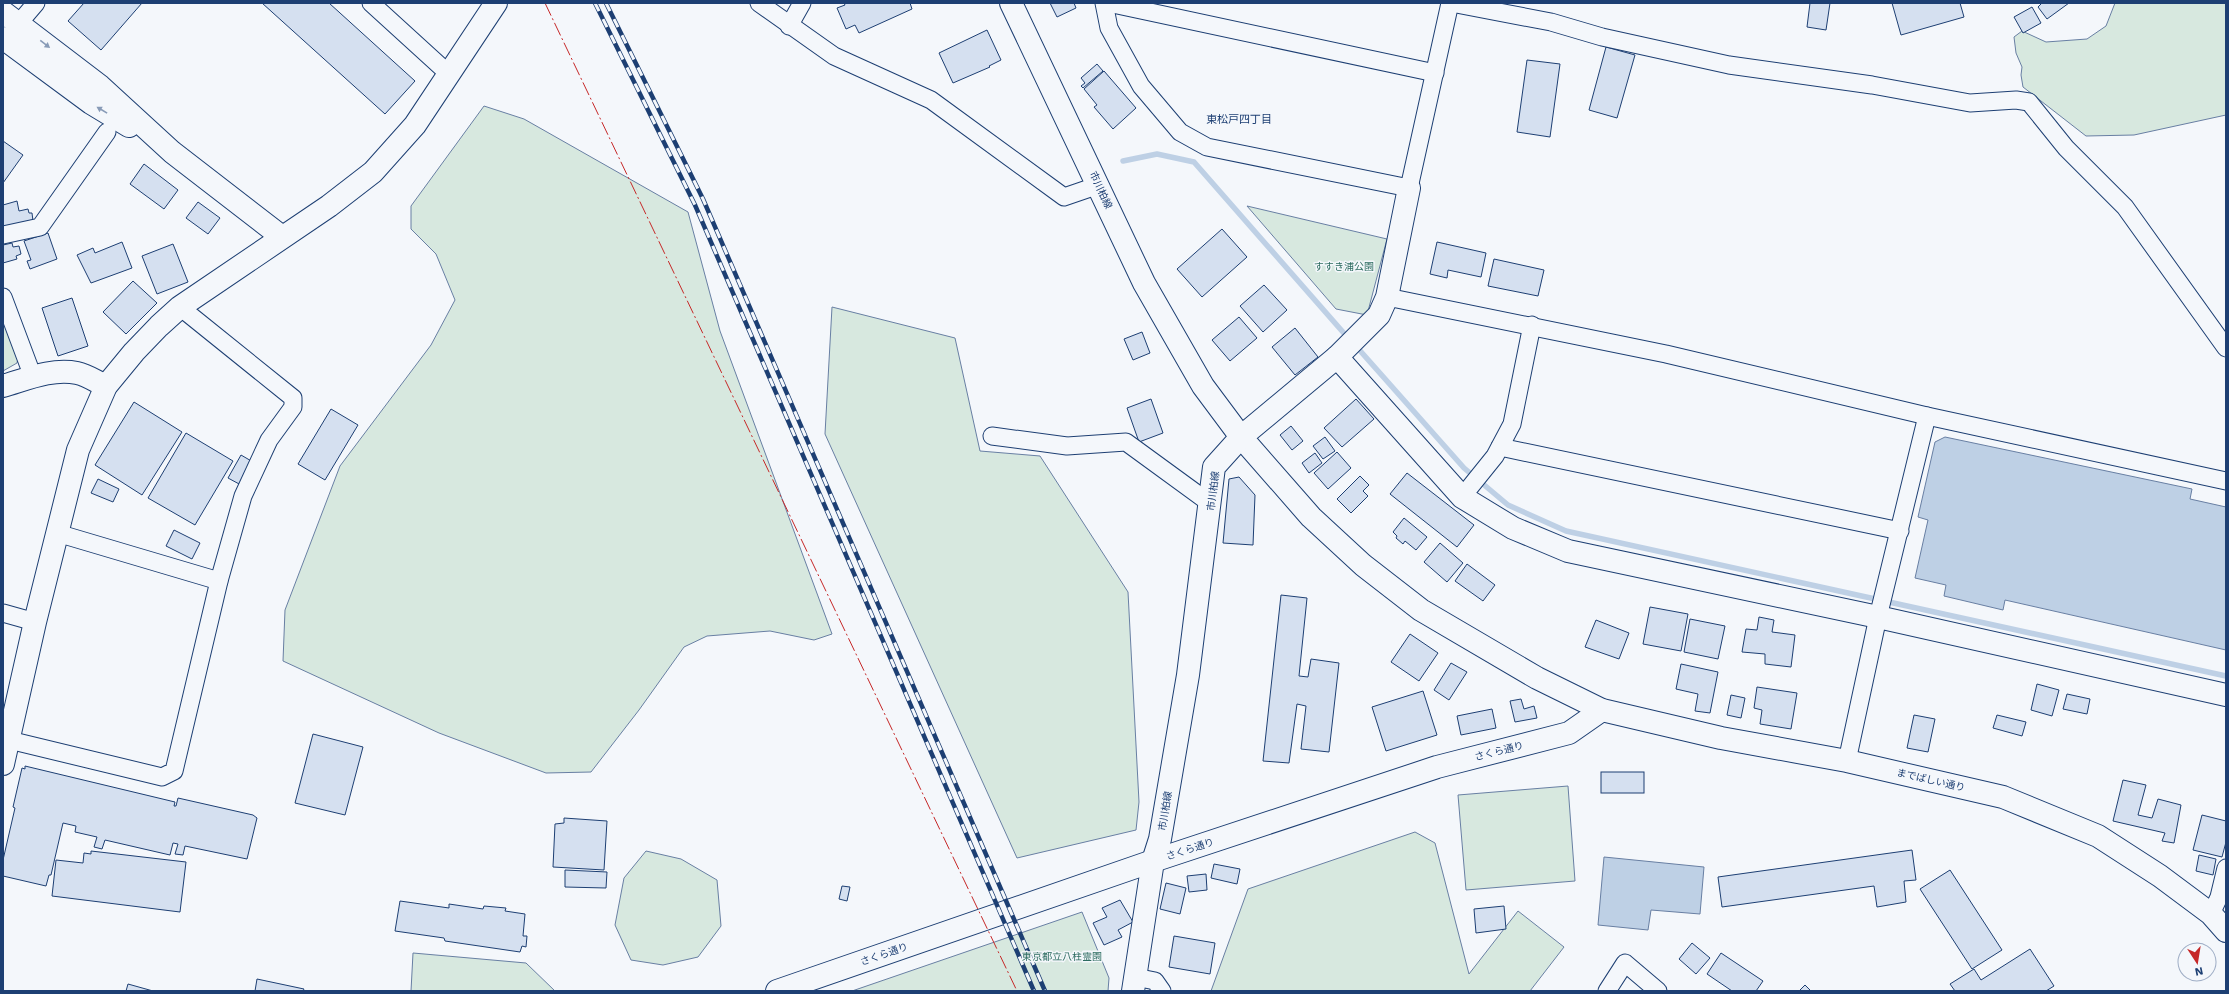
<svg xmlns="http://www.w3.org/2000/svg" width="2229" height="994" font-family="'Work Sans','Noto Sans JP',sans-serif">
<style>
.green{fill:#d7e8df;stroke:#687fa3}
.water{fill:#bed0e5;stroke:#687fa3}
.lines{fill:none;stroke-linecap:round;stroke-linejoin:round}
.stream{stroke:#bed0e5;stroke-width:5.5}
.building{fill:#d5e0f0;stroke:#1d3f73}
.street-casing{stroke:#1d3f73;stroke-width:19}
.secondary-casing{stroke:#1d3f73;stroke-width:24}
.primary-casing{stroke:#1d3f73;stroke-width:24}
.street{stroke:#f4f7fb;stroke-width:17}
.secondary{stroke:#f4f7fb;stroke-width:22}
.primary{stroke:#f4f7fb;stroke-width:22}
.rail-casing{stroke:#1d3f73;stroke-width:4.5}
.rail{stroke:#f4f7fb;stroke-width:3;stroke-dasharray:9;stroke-linecap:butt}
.power{stroke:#c62828;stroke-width:1;stroke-dasharray:14 3 2 3;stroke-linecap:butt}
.oneway{fill:#889bb7}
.labels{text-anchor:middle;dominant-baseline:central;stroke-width:3;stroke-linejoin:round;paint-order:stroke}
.street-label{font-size:10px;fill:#1d3f73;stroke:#f4f7fb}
.park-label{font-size:10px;fill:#2c6c60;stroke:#f4f7fb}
.neighbourhood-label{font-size:11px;fill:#1d3f73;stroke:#f4f7fb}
</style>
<rect width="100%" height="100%" fill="#f4f7fb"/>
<g class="green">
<path d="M 2115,3 L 2226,3 L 2226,115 L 2134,135 L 2086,136 L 2023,87 L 2021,75 L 2022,67 L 2016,53 L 2014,37 L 2022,31 L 2046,42 L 2087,39 L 2106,26 Z"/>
<path d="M 484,106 L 524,119 L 688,212 L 720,331 L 832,634 L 814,640 L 770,631 L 707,636 L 684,647 L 639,710 L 591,772 L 546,773 L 439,733 L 283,661 L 285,610 L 340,466 L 431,345 L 455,300 L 436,254 L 411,229 L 411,206 Z"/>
<path d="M 1247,206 L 1387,239 L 1367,315 L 1336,309 Z"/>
<path d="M 832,307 L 955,338 L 980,451 L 1040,456 L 1128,592 L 1139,802 L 1136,830 L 1017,858 L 825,434 Z"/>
<path d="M 3,317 L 18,358 L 17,363 L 3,371 Z"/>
<path d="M 1568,786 L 1575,881 L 1466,890 L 1458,795 Z"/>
<path d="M 1415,832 L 1435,843 L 1469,974 L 1518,911 L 1564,947 L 1530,991 L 1211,991 L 1248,889 Z"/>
<path d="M 646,851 L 681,859 L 717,880 L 721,926 L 698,957 L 663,965 L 631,960 L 615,925 L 624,878 Z"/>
<path d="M 1082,912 L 1109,978 L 1108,991 L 852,991 Z"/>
<path d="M 413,953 L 526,963 L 555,991 L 411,991 Z"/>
</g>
<g class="water">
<path d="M 1945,437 L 2192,489 L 2190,499 L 2226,507 L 2226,650 L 2005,600 L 2003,610 L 1944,596 L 1946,585 L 1915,578 L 1928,520 L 1918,517 L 1935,442 Z"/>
<path d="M 1604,857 L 1704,867 L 1700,914 L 1651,910 L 1648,930 L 1598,925 Z"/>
</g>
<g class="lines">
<g class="stream">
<path d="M 1123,161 L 1157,154 L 1194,162 L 1349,339"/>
<path d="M 1355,345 L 1464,468 L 1508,505 L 1566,531 L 2226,676"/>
</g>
</g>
<g class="building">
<path d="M 84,3 L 142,3 L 101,50 L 68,21 Z"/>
<path d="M 262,3 L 329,3 L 415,81 L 385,114 Z"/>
<path d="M 844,3 L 910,3 L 912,9 L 859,33 L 855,25 L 846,29 L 837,8 L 845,5 Z"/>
<path d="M 1050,3 L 1074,3 L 1076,8 L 1057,17 Z"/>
<path d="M 1810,3 L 1830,3 L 1826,30 L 1807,27 Z"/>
<path d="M 1892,3 L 1960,3 L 1964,17 L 1901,35 Z"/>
<path d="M 2042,3 L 2069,3 L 2047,19 L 2038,7 Z"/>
<path d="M 2032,7 L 2041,23 L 2023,33 L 2014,17 Z"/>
<path d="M 987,30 L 1001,60 L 989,66 L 990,67 L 953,83 L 939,53 Z"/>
<path d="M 1606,47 L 1635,55 L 1617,118 L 1589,110 Z"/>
<path d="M 1527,60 L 1560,64 L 1550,137 L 1517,132 Z"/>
<path d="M 1097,64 L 1103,71 L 1083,88 L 1081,86 L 1085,83 L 1081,78 Z"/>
<path d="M 1104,71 L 1136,108 L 1113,129 L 1094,107 L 1097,105 L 1084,89 Z"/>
<path d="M 3,141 L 23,155 L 3,183 Z"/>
<path d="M 144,164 L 178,190 L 164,209 L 130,184 Z"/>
<path d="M 17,201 L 19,211 L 28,209 L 29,213 L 32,213 L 33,221 L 3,227 L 3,205 Z"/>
<path d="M 198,202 L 220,218 L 208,234 L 186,218 Z"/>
<path d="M 1222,229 L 1247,257 L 1202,297 L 1177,269 Z"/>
<path d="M 48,233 L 57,259 L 30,269 L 27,261 L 31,260 L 24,241 Z"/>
<path d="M 122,242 L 132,268 L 91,283 L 77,255 L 93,248 L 95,253 Z"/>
<path d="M 1437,242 L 1486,253 L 1481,277 L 1448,270 L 1447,278 L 1430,274 Z"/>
<path d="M 12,243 L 13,247 L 19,246 L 21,254 L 16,256 L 17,259 L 3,263 L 3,245 Z"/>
<path d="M 173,244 L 188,282 L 157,294 L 142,256 Z"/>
<path d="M 1494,259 L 1544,270 L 1538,296 L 1488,286 Z"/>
<path d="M 133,281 L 157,303 L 126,334 L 103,312 Z"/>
<path d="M 1264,285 L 1287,310 L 1263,332 L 1240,306 Z"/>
<path d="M 72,298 L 88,346 L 58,356 L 42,308 Z"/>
<path d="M 1239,317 L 1257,338 L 1230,361 L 1212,340 Z"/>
<path d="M 1295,328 L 1318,357 L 1295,375 L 1272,347 Z"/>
<path d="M 1142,332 L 1150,353 L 1133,360 L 1124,339 Z"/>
<path d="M 1151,399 L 1163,433 L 1139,442 L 1127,408 Z"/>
<path d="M 1356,399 L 1374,419 L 1342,447 L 1324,428 Z"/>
<path d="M 134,402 L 182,432 L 142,495 L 95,465 Z"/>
<path d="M 331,409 L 358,425 L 325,480 L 298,464 Z"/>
<path d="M 1291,426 L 1303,441 L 1292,450 L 1280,435 Z"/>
<path d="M 186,433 L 233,461 L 195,525 L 148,498 Z"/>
<path d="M 1325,437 L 1335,451 L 1323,459 L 1313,446 Z"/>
<path d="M 1337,452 L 1351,468 L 1328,489 L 1314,473 Z"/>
<path d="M 1315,453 L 1322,463 L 1309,473 L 1302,463 Z"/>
<path d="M 241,455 L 253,462 L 241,485 L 228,478 Z"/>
<path d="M 1407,473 L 1474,525 L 1457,547 L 1390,494 Z"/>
<path d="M 1360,476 L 1369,485 L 1363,491 L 1368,496 L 1351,513 L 1337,499 Z"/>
<path d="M 1239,477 L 1255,495 L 1253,545 L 1223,543 L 1229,479 Z"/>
<path d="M 98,479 L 119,489 L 113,502 L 91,493 Z"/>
<path d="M 1404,518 L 1427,537 L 1416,550 L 1405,541 L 1403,544 L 1396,538 L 1397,536 L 1393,532 Z"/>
<path d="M 174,530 L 200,543 L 192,559 L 166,546 Z"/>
<path d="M 1440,543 L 1463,563 L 1447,582 L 1424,562 Z"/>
<path d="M 1467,564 L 1495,585 L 1483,601 L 1455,581 Z"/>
<path d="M 1281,595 L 1307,598 L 1299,676 L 1308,677 L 1311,659 L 1339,663 L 1329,752 L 1301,749 L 1306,706 L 1297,704 L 1289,763 L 1263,761 Z"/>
<path d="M 1650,607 L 1688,614 L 1681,651 L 1643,644 Z"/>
<path d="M 1759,617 L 1774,620 L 1772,632 L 1795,635 L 1791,667 L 1765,664 L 1765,654 L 1742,652 L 1746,629 L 1757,630 Z"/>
<path d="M 1690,619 L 1725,626 L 1718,659 L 1684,652 Z"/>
<path d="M 1596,620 L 1629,633 L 1619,659 L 1585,647 Z"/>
<path d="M 1410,634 L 1438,653 L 1419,681 L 1391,662 Z"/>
<path d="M 1451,663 L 1467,672 L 1449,700 L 1434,690 Z"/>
<path d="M 1681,664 L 1718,672 L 1710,713 L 1695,711 L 1698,694 L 1676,689 Z"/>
<path d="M 2037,684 L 2059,690 L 2052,716 L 2031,710 Z"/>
<path d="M 1757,687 L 1797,693 L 1791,729 L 1760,724 L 1762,710 L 1754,708 Z"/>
<path d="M 1423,691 L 1437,735 L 1386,751 L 1372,707 Z"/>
<path d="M 2067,694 L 2090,699 L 2087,714 L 2063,709 Z"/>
<path d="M 1731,695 L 1745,698 L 1741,718 L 1727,715 Z"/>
<path d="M 1521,699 L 1524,709 L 1534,706 L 1537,718 L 1515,722 L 1510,701 Z"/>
<path d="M 1492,709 L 1496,728 L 1461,735 L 1457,716 Z"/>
<path d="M 1914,715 L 1935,719 L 1928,752 L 1907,748 Z"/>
<path d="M 1997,715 L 2026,722 L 2022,736 L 1993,728 Z"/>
<path d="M 313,734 L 363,747 L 345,815 L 295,803 Z"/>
<path d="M 25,766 L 175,802 L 174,806 L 176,806 L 178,798 L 253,815 L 257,818 L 247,859 L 185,846 L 183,855 L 175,854 L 178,844 L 173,843 L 170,855 L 105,840 L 102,849 L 94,847 L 97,837 L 75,832 L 76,826 L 63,823 L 51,875 L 49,875 L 46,886 L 3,876 L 3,860 L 15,808 L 13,807 L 22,768 L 25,769 Z"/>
<rect x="1601" y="772" width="43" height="21"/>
<path d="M 2123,780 L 2146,785 L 2138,815 L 2152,818 L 2158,799 L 2181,805 L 2174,843 L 2162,841 L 2165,833 L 2113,821 Z"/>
<path d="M 2202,815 L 2226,821 L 2226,842 L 2222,857 L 2193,850 Z"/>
<path d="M 564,818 L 607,821 L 604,870 L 553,867 L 555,824 L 564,823 Z"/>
<path d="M 1912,850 L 1916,880 L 1904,881 L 1906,902 L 1877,907 L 1874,886 L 1722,907 L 1718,877 Z"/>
<path d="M 91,851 L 186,862 L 180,912 L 52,896 L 56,860 L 83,863 L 84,853 L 91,854 Z"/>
<path d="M 2199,855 L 2216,859 L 2213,875 L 2196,871 Z"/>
<path d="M 1214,864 L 1240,869 L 1237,884 L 1211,878 Z"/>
<path d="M 565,870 L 607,872 L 606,888 L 565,887 Z"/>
<path d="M 1950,870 L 2002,950 L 1972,969 L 1920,889 Z"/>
<path d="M 1206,874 L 1207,890 L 1189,892 L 1187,876 Z"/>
<path d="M 1166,883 L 1186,888 L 1180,914 L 1160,909 Z"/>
<path d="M 842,886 L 850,887 L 847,901 L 839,899 Z"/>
<path d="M 1120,900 L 1133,922 L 1118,930 L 1122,937 L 1104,945 L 1093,923 L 1107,917 L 1102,908 Z"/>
<path d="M 400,901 L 449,908 L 449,904 L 483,909 L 484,906 L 506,908 L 505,911 L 525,914 L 523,936 L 527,936 L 526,947 L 522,946 L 520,952 L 445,941 L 444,938 L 395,931 Z"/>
<path d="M 1504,906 L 1506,929 L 1476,933 L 1474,909 Z"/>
<path d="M 1174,936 L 1215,943 L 1210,974 L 1169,967 Z"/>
<path d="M 1692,943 L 1710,958 L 1696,974 L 1679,959 Z"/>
<path d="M 2030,949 L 2054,986 L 2046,991 L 1955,991 L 1950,984 L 1974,969 L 1981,980 Z"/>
<path d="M 1721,953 L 1763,981 L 1756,991 L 1732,991 L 1707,974 Z"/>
<path d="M 257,979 L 304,989 L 303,991 L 255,991 Z"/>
<path d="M 128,984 L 153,991 L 126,991 Z"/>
<path d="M 1805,985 L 1811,991 L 1799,991 Z"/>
</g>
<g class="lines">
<defs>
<g id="street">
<path d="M 371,3 L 450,75"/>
<path d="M 759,3 L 834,56 L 931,100 L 1064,197 L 1099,185"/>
<path d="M 1104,3 L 1109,28 L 1141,86 L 1180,132 L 1207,147 L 1409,188 L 1450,3"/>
<path d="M 1108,3 L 1435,73"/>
<path d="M 1451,3 L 1551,22 L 1602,37 L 1729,65 L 1872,85 L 1970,103 L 2016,100 L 2029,102 L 2066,148 L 2125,207 L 2226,348"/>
<path d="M 19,23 L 36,3"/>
<path d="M 789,26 L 802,3"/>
<path d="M 3,235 L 40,227 L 107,132"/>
<path d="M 3,297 L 33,377"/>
<path d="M 1387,297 L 1666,354 L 1927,416 L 2226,481"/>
<path d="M 992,436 L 1067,446 L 1126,442 L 1211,504"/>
<path d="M 1500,447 L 1900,531"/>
<path d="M 1462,497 L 1495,456 L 1512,424 L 1532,325"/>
<path d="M 57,533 L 219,581"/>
<path d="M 3,613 L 35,622"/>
<path d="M 9,740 L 162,777 L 174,771 L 219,581 L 243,496 L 269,440 L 293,407 L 293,398 L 180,307"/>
<path d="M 1847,761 L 1878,617 L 1927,416"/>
<path d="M 2211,914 L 2219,897 L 2226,868"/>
<path d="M 1135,977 L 1155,981 L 1162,991"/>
<path d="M 1607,991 L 1625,963 L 1658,991"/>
</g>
<g id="secondary">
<path d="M 3,12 L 100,86 L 172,152 L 282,237"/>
<path d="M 3,38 L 91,103 L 129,126"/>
<path d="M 1409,188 L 1387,297 L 1379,315 L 1337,357 L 1241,437 L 1311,517 L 1363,565 L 1421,610 L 1537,678 L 1602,710 L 1721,738 L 1847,761 L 2003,797 L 2098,836 L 2160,876 L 2211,914 L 2226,931"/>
<path d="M 1337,357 L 1462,497 L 1513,528 L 1568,551 L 1878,617 L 2226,695"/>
<path d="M 3,386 C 27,379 52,368 77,373 C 87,375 97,382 106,386"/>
<path d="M 3,764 L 35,622 L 78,450 L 106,386 L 134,352 L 159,326 L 180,307 L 329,206 L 373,172 L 415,125 L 496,3"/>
<path d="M 777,991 L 1153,861 L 1437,767 L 1569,733 L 1602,710"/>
</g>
<path id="primary" d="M 1011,3 L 1144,283 L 1203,386 L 1241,437 L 1214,467 L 1188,675 L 1160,839 L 1153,861 L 1133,991"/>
</defs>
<use href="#street" class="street-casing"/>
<use href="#secondary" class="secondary-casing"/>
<use href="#primary" class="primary-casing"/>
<use href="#street" class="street"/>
<use href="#secondary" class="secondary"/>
<use href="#primary" class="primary"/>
<defs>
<g id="rail">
<path d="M 595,3 L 695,205 L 1034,991"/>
<path d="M 606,3 L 703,199 L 1045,991"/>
</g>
</defs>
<use href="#rail" class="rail-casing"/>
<use href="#rail" class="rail"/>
<path class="power" d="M 545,3 L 1017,991"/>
</g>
<defs><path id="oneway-solid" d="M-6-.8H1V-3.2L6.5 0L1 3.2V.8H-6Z"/></defs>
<g class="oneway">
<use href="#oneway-solid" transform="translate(45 44) rotate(38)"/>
<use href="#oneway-solid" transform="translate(102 110) rotate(-149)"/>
</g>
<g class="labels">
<g class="street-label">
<text transform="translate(1101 190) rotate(65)">市川柏線</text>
<text transform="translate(1213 491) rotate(-83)">市川柏線</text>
<text transform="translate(1499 751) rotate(-14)">さくら通り</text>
<text transform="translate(1931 780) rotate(13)">までばしい通り</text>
<text transform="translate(1165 811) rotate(-81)">市川柏線</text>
<text transform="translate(1190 849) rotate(-18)">さくら通り</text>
<text transform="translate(884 954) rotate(-19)">さくら通り</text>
</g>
<g class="park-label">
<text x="1344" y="266">すすき浦公園</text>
<text x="1062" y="956">東京都立八柱霊園</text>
</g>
<g class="neighbourhood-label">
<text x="1239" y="119">東松戸四丁目</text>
</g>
</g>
<rect width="2229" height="994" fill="none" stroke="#1d3f73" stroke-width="8"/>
<g transform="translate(2197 962) rotate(168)"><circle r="19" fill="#f4f7fb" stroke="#9eadc5"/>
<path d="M0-3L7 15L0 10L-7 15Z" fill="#c62828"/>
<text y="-6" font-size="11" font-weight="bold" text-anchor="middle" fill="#1d3f73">N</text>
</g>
</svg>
